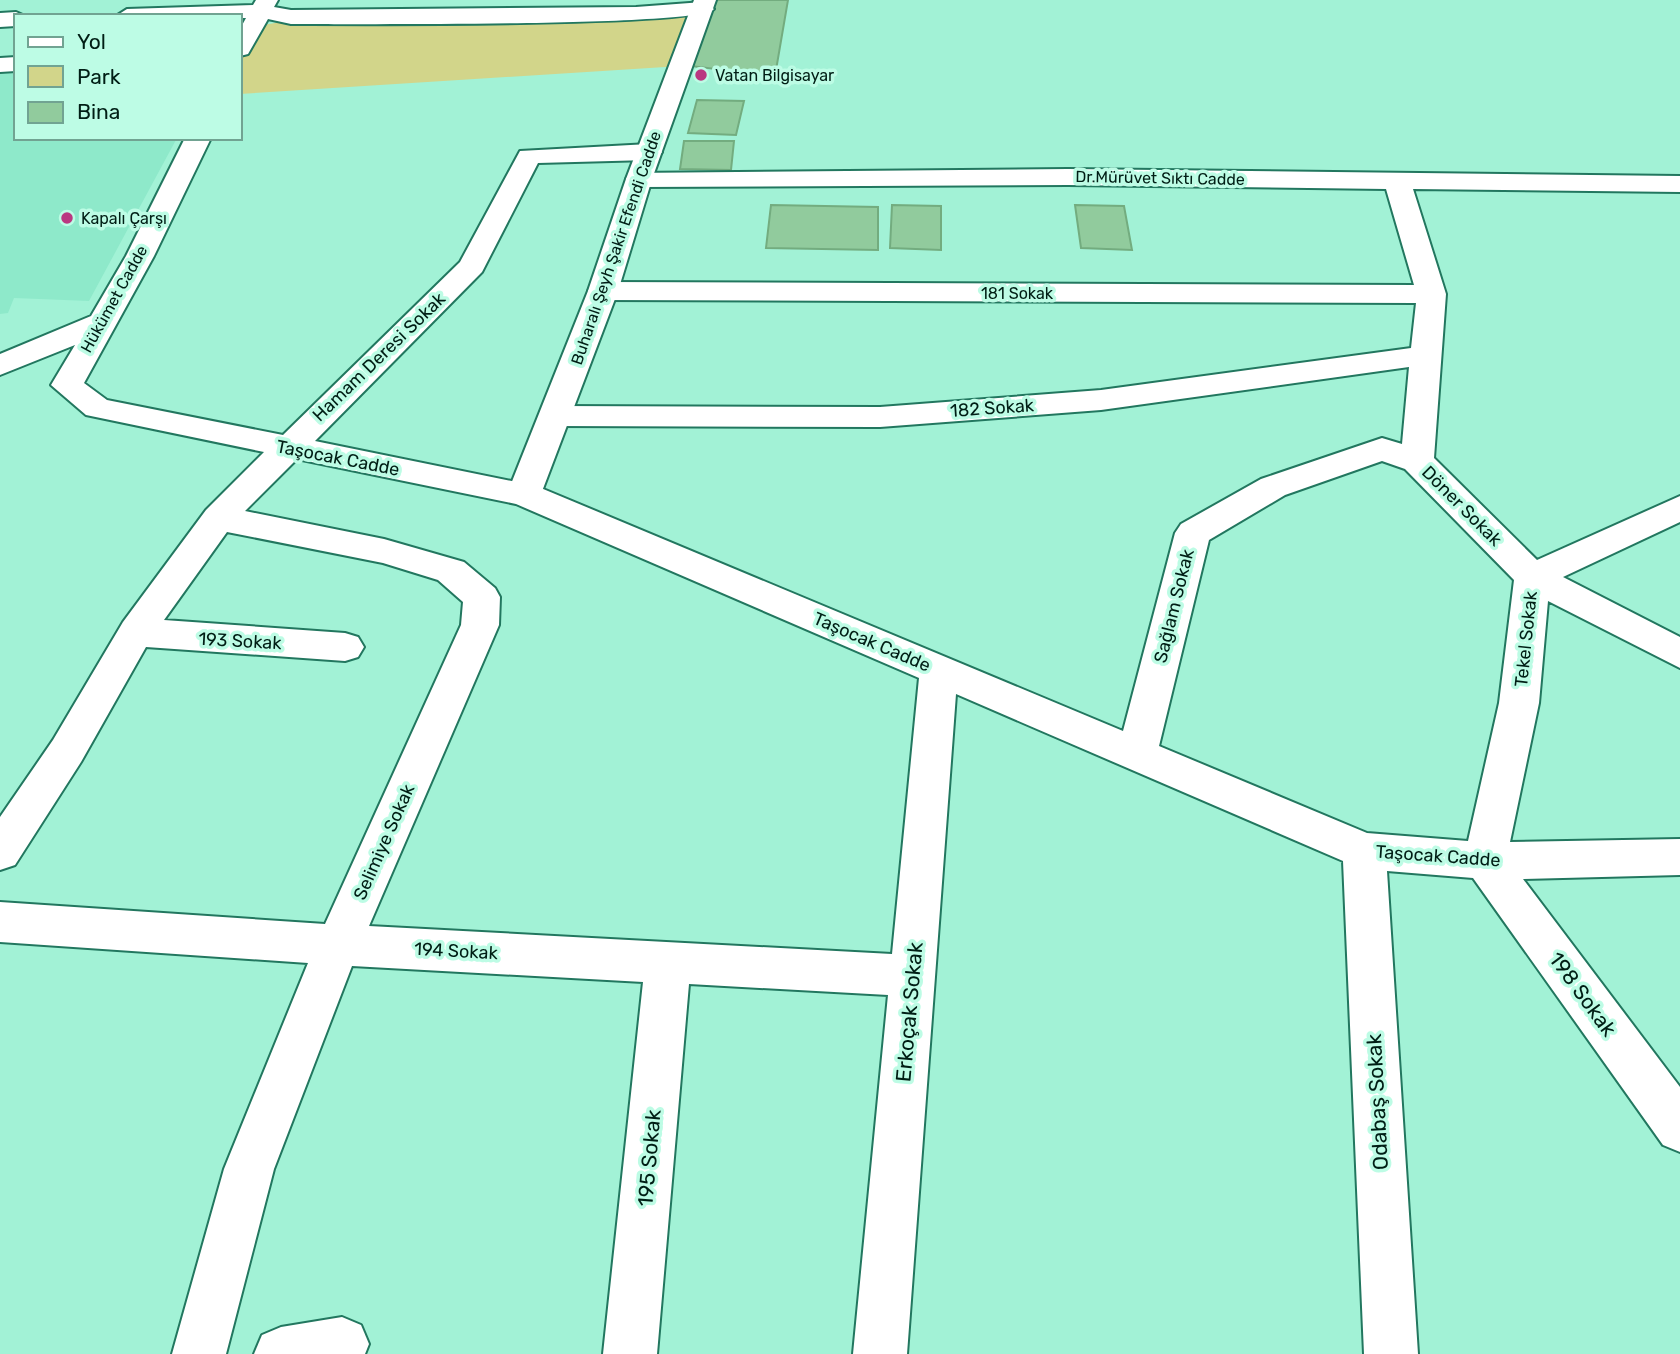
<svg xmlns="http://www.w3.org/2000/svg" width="1680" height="1354" font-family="Rubik,sans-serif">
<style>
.built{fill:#8ee9ca}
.green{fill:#d2d58a}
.building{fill:#91cb9d;stroke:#73ac7f;stroke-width:2}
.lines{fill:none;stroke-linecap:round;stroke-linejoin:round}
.street-casing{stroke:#22775f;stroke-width:4}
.secondary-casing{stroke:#22775f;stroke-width:4}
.street{fill:#fff;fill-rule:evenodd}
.secondary{fill:#fff;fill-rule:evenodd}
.poi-dot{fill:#ba3881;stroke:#bdfce5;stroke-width:2.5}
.labels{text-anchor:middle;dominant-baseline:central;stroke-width:7;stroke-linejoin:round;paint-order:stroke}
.far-poi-label{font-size:16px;fill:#001e15;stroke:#bdfce5;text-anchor:start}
.far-street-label{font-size:16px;fill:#001e15;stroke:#bdfce5}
.street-label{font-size:18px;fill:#001e15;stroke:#bdfce5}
.near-street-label{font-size:21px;fill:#001e15;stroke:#bdfce5}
</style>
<rect width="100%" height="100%" fill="#a2f2d6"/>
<path class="built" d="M 0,73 L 16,73 L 16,138 L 177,138 L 89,301 L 14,298 L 8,313 L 0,314 Z"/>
<path class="green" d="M 703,9 L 681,66 L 240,94 L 240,51 L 251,27 L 293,20 Z"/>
<g class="building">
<path d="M 705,0 L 788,0 L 775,76 L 682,65 Z"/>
<path d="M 697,100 L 744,101 L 736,135 L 688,133 Z"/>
<path d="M 684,141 L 734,141 L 731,170 L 680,169 Z"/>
<path d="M 771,205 L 878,207 L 878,250 L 766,248 Z"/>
<path d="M 892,205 L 941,206 L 941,250 L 890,248 Z"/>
<path d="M 1075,205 L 1124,206 L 1132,250 L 1081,248 Z"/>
</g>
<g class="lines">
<defs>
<g id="street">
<path d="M 256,0 L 278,0 L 274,7 L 291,10 L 636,7 L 703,2 L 714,9 C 702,27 339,24 291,24 L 268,19 L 248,54 L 240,56 L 240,29 L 246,18 L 240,18 L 240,16 L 116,16 L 127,9 L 253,5 Z"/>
<path d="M 16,12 L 25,16 L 16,16 L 16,26 L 0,27 L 0,13 Z"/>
<path d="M 16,57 L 16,71 L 0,72 L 0,58 Z"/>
<path d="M 185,138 L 211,138 L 154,256 L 84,383 L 107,400 L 283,435 L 460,262 L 520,151 L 649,144 L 658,147 L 662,152 L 658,157 L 649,160 L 538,163 L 482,272 L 315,441 L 536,486 L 1123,731 L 1175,533 L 1181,524 L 1261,479 L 1382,438 L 1402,444 L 1409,367 L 1101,410 L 880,427 L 556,426 L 545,423 L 540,416 L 545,409 L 556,406 L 880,407 L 1101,390 L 1411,348 L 1416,303 L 603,300 L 593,297 L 588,291 L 593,285 L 603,282 L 1414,285 L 1386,189 L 1068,185 L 639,187 L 630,185 L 626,179 L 630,173 L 1068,169 L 1680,176 L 1680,192 L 1413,189 L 1446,294 L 1434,458 L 1537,560 L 1680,496 L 1680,522 L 1563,577 L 1680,637 L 1680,668 L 1548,601 L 1539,703 L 1510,842 L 1680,839 L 1680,875 L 1523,879 L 1680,1087 L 1680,1152 L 1663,1145 L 1473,878 L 1387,871 L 1418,1354 L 1364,1354 L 1343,861 L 956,694 L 907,1354 L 853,1354 L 888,995 L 689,984 L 657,1354 L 603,1354 L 643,982 L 352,966 L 274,1169 L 226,1354 L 172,1354 L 224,1169 L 308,963 L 0,942 L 0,902 L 325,924 L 461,625 L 463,602 L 438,580 L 383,563 L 227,532 L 164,620 L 345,633 L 358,637 L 364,647 L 358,657 L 345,661 L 146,647 L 81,762 L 15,865 L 0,870 L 0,817 L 53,740 L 123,622 L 206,510 L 264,452 L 86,415 L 51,385 L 75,345 L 0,375 L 0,354 L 91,316 L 126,256 ZM 297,459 L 516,504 L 919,678 L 892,954 L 369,926 L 499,625 L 500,597 L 495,588 L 464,562 L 384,539 L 245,511 ZM 1382,461 L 1405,469 L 1514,580 L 1499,703 L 1468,841 L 1367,833 L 1159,746 L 1209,540 L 1285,495 Z"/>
<path d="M 342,1317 L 361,1325 L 369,1344 L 365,1354 L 254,1354 L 262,1335 L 281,1327 Z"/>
</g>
<path id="secondary" d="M 694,0 L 716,0 L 652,179 L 618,291 L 541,494 L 536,502 L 524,506 L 512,502 L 507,494 L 588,291 L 626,179 Z"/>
</defs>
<use href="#street" class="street-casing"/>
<use href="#secondary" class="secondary-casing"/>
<use href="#street" class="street"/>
<use href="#secondary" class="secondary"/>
</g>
<g class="poi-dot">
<circle cx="701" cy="75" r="7"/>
<circle cx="67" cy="218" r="7"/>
</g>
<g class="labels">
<g class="far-poi-label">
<text x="715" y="75">Vatan Bilgisayar</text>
<text x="81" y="218">Kapalı Çarşı</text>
</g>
<g class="far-street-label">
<text transform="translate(1160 178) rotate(1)">Dr.Mürüvet Sıktı Cadde</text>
<text transform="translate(616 248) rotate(-71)">Buharalı Şeyh Şakir Efendi Cadde</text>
<text x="1017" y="293">181 Sokak</text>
<text transform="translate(114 299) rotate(-61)">Hükümet Cadde</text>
</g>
<g class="street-label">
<text transform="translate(379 357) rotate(-44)">Hamam Deresi Sokak</text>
<text transform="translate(992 408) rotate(-4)">182 Sokak</text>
<text transform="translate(338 458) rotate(11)">Taşocak Cadde</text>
<text transform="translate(1462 506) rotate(45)">Döner Sokak</text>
<text transform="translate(1174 606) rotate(-76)">Sağlam Sokak</text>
<text transform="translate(1526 639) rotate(-84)">Tekel Sokak</text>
<text transform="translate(240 641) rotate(3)">193 Sokak</text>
<text transform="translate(872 642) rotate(23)">Taşocak Cadde</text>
<text transform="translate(384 842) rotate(-66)">Selimiye Sokak</text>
<text transform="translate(1438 856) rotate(4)">Taşocak Cadde</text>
<text transform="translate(456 951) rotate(3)">194 Sokak</text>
</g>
<g class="near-street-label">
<text transform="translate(1583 994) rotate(54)">198 Sokak</text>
<text transform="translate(909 1012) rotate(-85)">Erkoçak Sokak</text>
<text transform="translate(1377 1102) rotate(-93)">Odabaş Sokak</text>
<text transform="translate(649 1158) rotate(-85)">195 Sokak</text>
</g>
</g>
<rect x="14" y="14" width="228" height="126" fill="#bdfce5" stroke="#71a392" stroke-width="2"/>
<rect x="28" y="37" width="35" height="10" fill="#ffffff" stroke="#71a392" stroke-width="2"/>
<text x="77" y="49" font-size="21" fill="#001e15">Yol</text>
<rect x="28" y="66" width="35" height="21" fill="#d2d58a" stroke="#71a392" stroke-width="2"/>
<text x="77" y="84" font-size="21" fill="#001e15">Park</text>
<rect x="28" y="102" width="35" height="21" fill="#91cb9d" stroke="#71a392" stroke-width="2"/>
<text x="77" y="119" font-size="21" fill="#001e15">Bina</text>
</svg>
